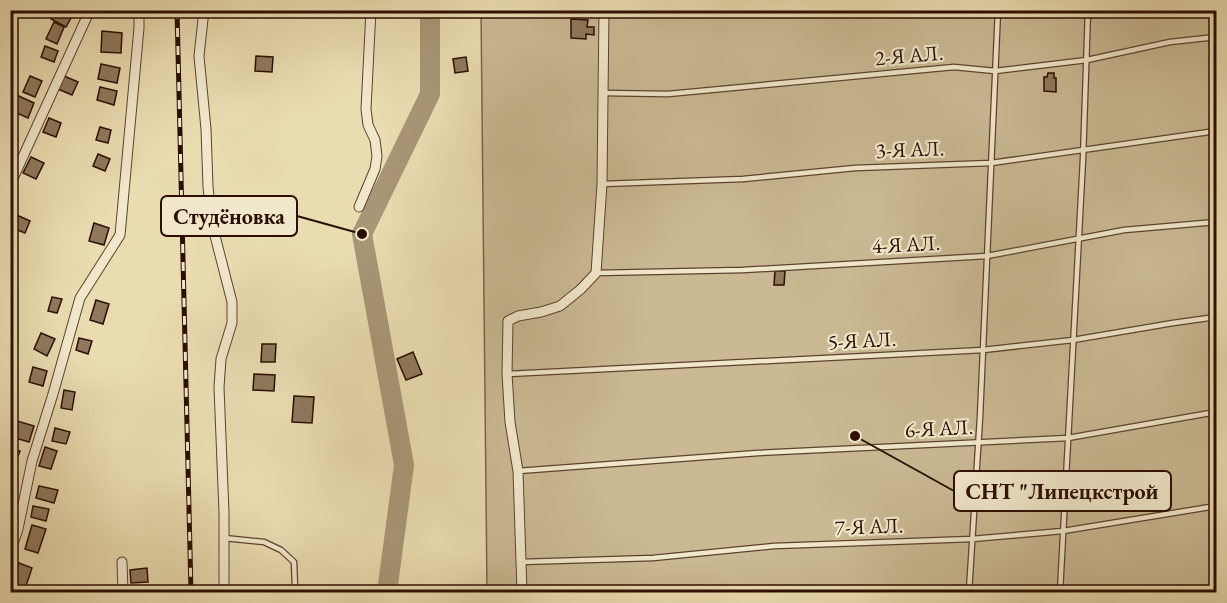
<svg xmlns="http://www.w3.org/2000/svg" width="1227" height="603" font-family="'EB Garamond',serif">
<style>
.green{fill:#cab993;stroke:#7b644a;stroke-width:1.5}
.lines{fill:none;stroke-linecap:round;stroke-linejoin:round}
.river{stroke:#a99676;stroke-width:20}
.building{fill:#8f795d;stroke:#2c0e02;stroke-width:1.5}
.service-casing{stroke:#5c422e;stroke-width:7}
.minor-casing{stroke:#5c422e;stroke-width:11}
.service{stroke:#f1e8cc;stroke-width:4.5}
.minor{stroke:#f1e8cc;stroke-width:9}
.rail-casing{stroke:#2c0e02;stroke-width:5}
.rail{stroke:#f1e8cc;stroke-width:3;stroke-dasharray:9;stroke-linecap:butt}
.labels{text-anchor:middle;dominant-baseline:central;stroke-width:4.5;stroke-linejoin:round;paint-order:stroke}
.street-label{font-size:21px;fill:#2c0e02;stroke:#f1e8cc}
.leader{fill:none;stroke:#2c0e02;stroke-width:2}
.callout-dot{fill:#2c0e02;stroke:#f1e8cc;stroke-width:2}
.callout{fill:#f1e8cc;stroke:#2c0e02;stroke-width:2}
.callout-label{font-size:22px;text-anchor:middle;font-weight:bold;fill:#2c0e02}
</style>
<rect width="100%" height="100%" fill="#eadcb1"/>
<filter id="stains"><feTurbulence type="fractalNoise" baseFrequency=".00333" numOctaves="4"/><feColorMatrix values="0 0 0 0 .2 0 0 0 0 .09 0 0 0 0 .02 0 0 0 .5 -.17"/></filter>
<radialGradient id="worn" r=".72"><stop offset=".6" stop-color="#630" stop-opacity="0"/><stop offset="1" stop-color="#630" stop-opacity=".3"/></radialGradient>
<path class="green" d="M 481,11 L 1216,11 L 1216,592 L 487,592 Z"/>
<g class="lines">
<path class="river" d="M 387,592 L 404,465 L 362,234 L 430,94 L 430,10"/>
</g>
<g class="building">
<path d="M 56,10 L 71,18 L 66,27 L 51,19 Z"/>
<path d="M 571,19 L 588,20 L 587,27 L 594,27 L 594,35 L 586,34 L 586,39 L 571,38 Z"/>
<path d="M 54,22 L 64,27 L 57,44 L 46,39 Z"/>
<path d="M 102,31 L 122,33 L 121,53 L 101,52 Z"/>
<path d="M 45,46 L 58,51 L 54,62 L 41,57 Z"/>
<path d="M 256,56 L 273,57 L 272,72 L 255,71 Z"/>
<path d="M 466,57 L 468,71 L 455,73 L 453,59 Z"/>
<path d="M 101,64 L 120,68 L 117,83 L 98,79 Z"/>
<path d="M 1048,73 L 1054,73 L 1054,78 L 1056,78 L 1056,92 L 1044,91 L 1044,77 L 1047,77 Z"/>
<path d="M 30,76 L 42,81 L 35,97 L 23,92 Z"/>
<path d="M 64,76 L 78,82 L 72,95 L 58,89 Z"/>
<path d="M 100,87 L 117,91 L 114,105 L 97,100 Z"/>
<path d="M 10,92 L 34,103 L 28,118 L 10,110 Z"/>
<path d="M 49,118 L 61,123 L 56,137 L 43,132 Z"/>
<path d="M 100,127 L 111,130 L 108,143 L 96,140 Z"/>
<path d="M 10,136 L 18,139 L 13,152 L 10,151 Z"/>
<path d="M 98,154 L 110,159 L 105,171 L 93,166 Z"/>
<path d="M 31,157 L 44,163 L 36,179 L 23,173 Z"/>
<path d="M 10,212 L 30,221 L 25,233 L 10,227 Z"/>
<path d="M 94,223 L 109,228 L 104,245 L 89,241 Z"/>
<path d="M 775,271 L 785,271 L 784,285 L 774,285 Z"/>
<path d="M 52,297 L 62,299 L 57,313 L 48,311 Z"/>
<path d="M 96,300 L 109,304 L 103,324 L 90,320 Z"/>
<path d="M 41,333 L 55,339 L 47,356 L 34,349 Z"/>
<path d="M 79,338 L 92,341 L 88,354 L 76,350 Z"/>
<path d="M 262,344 L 276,344 L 275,362 L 261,362 Z"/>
<path d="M 413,352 L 422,374 L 406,380 L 397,359 Z"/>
<path d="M 33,367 L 47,371 L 43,386 L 29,382 Z"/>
<path d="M 254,374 L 275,375 L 274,391 L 253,390 Z"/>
<path d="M 64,390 L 75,392 L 72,410 L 61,408 Z"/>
<path d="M 294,396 L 314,397 L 312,423 L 292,422 Z"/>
<path d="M 17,421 L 34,426 L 29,442 L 12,437 Z"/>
<path d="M 55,428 L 70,432 L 66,444 L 52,441 Z"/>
<path d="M 45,447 L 57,451 L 51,469 L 39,466 Z"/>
<path d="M 10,448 L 20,451 L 15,464 L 10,462 Z"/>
<path d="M 39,486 L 58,490 L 54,503 L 36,498 Z"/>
<path d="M 33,506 L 49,509 L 46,521 L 31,517 Z"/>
<path d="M 32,525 L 46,529 L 38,553 L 25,549 Z"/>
<path d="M 19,563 L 32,568 L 24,592 L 10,589 Z"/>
<path d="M 147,568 L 148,582 L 131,583 L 130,570 Z"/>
</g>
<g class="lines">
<defs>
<g id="service">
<path d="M 603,93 L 668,94 L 954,67 L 995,71 L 1087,60 L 1170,42 L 1216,37"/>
<path d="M 602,184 L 743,179 L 855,168 L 991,163 L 1216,131"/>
<path d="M 596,273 L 743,270 L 987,256 L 1124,230 L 1216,222"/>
<path d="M 508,374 L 983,350 L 1073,340 L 1173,323 L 1216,317"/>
<path d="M 518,471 L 758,453 L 1068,438 L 1216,412"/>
<path d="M 224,538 L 264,542 L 281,550 L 294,562 L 295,588 L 294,592"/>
<path d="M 521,562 L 653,558 L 774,546 L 972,539 L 1063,531 L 1216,506"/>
<path d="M 969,592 L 980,417 L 998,10"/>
<path d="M 1060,592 L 1083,159 L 1088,10"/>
</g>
<g id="minor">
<path d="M 204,10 L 199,56 L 206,129 L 208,187 L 212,224 L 232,302 L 232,323 L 221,359 L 219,387 L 224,513 L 224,592"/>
<path d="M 10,185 L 90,10"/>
<path d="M 359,207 L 375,169 L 377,156 L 375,140 L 368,125 L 366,109 L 371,10"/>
<path d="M 10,553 L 18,529 L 32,461 L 53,394 L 80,298 L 120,235 L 139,28 L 139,10"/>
<path d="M 122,562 L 123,592"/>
<path d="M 522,592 L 518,471 L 510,422 L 507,374 L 508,321 L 518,316 L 541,312 L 560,306 L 581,289 L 596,273 L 602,184 L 604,10"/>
</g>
</defs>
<use href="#service" class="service-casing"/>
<use href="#minor" class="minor-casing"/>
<use href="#service" class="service"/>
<use href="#minor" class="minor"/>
<defs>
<path id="rail" d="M 177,10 L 191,592"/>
</defs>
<use href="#rail" class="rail-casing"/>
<use href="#rail" class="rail"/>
</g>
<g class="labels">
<g class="street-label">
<text transform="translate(909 55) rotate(-5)">2-Я АЛ.</text>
<text transform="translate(910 149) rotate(-2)">3-Я АЛ.</text>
<text transform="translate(906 244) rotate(-3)">4-Я АЛ.</text>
<text transform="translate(862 340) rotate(-3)">5-Я АЛ.</text>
<text transform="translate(939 428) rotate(-3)">6-Я АЛ.</text>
<text transform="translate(869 526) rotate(-2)">7-Я АЛ.</text>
</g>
</g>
<path class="leader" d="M362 234L297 216M855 436L954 491"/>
<g class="callout-dot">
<circle cx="362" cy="234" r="6"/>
<circle cx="855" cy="436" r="6"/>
</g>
<g class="callout">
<rect x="161" y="196" width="136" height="40" rx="6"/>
<rect x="954" y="471" width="217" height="40" rx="6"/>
</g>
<g class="callout-label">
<text x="229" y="224">Студёновка</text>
<text x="1062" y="499">СНТ "Липецкстрой</text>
</g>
<rect width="1227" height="603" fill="none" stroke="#eadcb1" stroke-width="36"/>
<rect x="12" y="12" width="1203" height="579" fill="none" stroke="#2c0e02" stroke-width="3"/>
<rect x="18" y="18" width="1191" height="567" fill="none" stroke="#2c0e02" stroke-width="1.5"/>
<rect width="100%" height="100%" filter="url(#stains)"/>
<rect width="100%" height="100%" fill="url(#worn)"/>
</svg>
